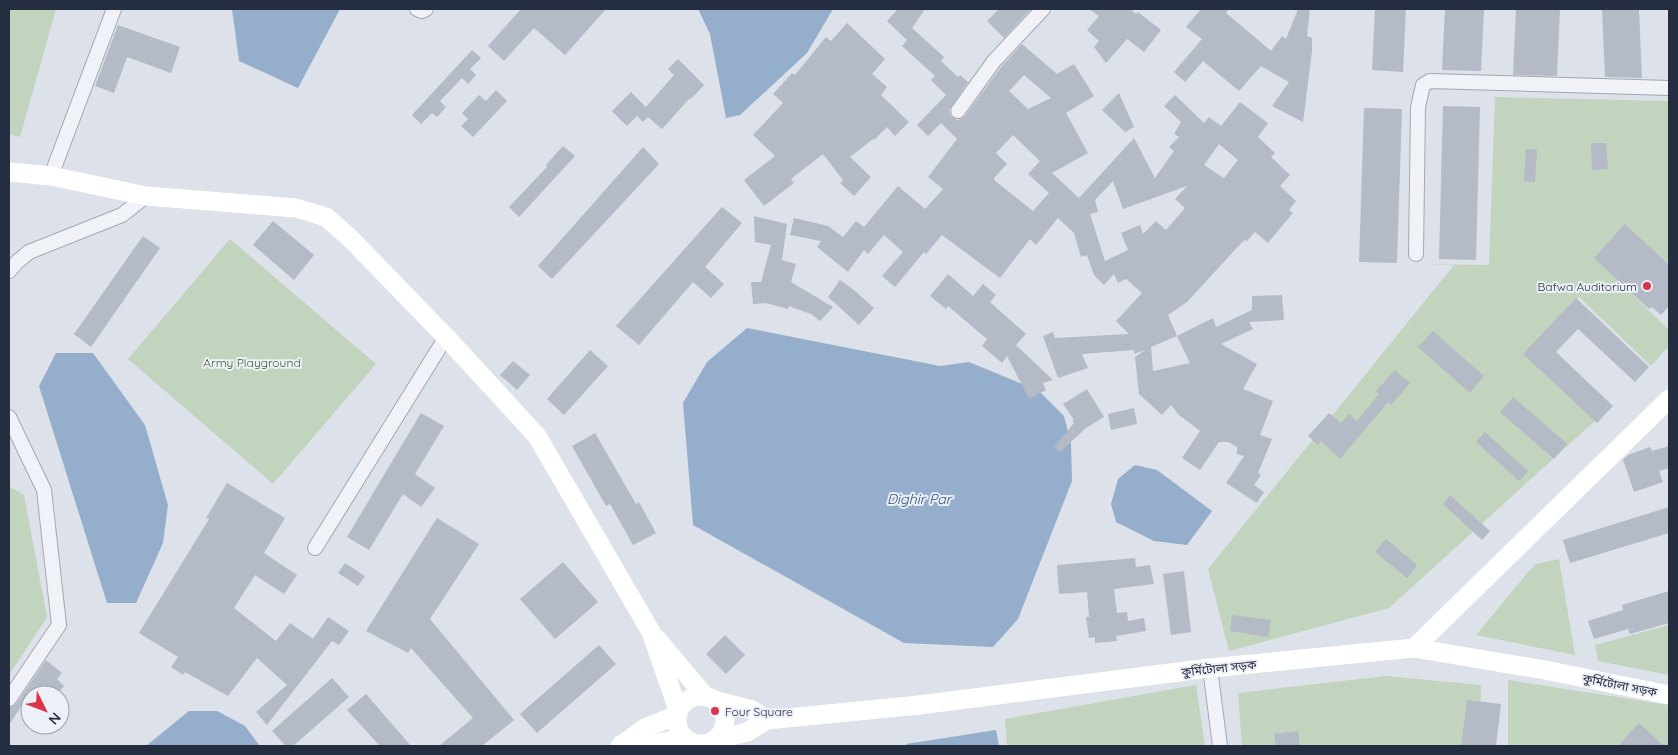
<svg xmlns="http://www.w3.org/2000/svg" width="1678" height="755" font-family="Quicksand,'Noto Sans Bengali',sans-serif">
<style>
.green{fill:#c2d3be}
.water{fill:#94aecc}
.building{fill:#b4bac6;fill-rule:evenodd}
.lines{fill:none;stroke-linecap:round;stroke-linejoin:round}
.street-casing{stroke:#a2a8b3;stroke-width:16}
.street{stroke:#f0f2f7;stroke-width:14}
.secondary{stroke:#fff;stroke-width:19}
.poi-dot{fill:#db3548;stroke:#edf0f6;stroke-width:2}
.labels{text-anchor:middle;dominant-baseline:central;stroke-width:4;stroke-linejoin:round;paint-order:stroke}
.poi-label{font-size:12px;fill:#252e41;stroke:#edf0f6;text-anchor:end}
.park-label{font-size:12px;fill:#385e31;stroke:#edf0f6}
.street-label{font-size:12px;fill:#252e41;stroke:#edf0f6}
.water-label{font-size:14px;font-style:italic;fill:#2c4b78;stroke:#edf0f6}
</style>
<rect width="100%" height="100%" fill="#dde1e9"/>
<g class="green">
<path d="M 9,9 L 56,9 L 20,137 L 9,134 Z"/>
<path d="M 1495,97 L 1669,101 L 1669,268 L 1627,228 L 1597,260 L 1669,330 L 1669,346 L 1651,366 L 1579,297 L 1541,335 L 1608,409 L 1389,608 L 1229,651 L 1208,569 L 1454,265 L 1412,264 L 1489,265 Z"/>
<path d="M 230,239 L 376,364 L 273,484 L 128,359 Z"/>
<path d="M 9,486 L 24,495 L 47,617 L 9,675 Z"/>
<path d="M 1559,559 L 1575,655 L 1476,635 L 1535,564 Z"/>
<path d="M 1669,625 L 1669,675 L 1598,661 L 1595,645 Z"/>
<path d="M 1386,676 L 1481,685 L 1479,746 L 1242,746 L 1238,693 Z"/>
<path d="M 1508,680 L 1669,705 L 1669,746 L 1508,746 Z"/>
<path d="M 1196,685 L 1205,746 L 1007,746 L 1005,719 Z"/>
</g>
<g class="water">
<path d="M 232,9 L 340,9 L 298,88 L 239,61 Z"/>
<path d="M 698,9 L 833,9 L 807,53 L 740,115 L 726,118 L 710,34 Z"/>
<path d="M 747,328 L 940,366 L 969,362 L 1039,391 L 1064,416 L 1071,444 L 1072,481 L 1018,619 L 993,647 L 904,643 L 693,525 L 683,403 L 707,362 Z"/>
<path d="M 56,353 L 93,353 L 145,425 L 168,505 L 163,543 L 136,603 L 107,603 L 39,386 Z"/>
<path d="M 1135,465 L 1157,470 L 1212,511 L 1187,545 L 1154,541 L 1116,522 L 1111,504 L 1118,479 Z"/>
<path d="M 189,711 L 217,711 L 245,726 L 260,746 L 146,746 Z"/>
<path d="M 996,730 L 999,746 L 906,746 L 906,744 Z"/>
</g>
<g class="building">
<path d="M 521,9 L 606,9 L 565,55 L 534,28 L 504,61 L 488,46 Z"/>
<path d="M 898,9 L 925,9 L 912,28 L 944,57 L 941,61 L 958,77 L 960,75 L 968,82 L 949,110 L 950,115 L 957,120 L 961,119 L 965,116 L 1001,67 L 1022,44 L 1057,74 L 1074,64 L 1094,96 L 1066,113 L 1088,153 L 1052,173 L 1079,198 L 1134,138 L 1155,178 L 1174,151 L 1169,147 L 1179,137 L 1174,134 L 1181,122 L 1164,106 L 1175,95 L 1204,123 L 1209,117 L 1221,126 L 1240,102 L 1268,123 L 1258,137 L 1275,153 L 1271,157 L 1290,175 L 1280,186 L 1296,201 L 1289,210 L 1293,213 L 1268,243 L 1255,232 L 1246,242 L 1245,239 L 1187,302 L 1168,315 L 1177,336 L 1151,347 L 1153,371 L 1190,363 L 1177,336 L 1213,318 L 1216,327 L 1252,310 L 1252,296 L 1282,295 L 1284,320 L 1249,322 L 1253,329 L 1221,344 L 1257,364 L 1243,389 L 1273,401 L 1260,435 L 1272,439 L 1258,473 L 1261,475 L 1254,485 L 1264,492 L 1257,503 L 1226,483 L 1244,456 L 1237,454 L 1237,447 L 1228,442 L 1219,442 L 1200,470 L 1182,458 L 1200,431 L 1179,415 L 1171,405 L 1162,415 L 1139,394 L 1135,357 L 1145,350 L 1134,354 L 1134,350 L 1082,354 L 1088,368 L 1058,378 L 1043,336 L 1053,332 L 1055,338 L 1129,334 L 1116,321 L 1142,293 L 1126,279 L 1118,283 L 1114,274 L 1104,285 L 1094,275 L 1087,255 L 1081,257 L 1074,233 L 1058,218 L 1036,245 L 1030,239 L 1000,278 L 942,235 L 926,254 L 924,252 L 895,287 L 882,276 L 903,252 L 884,235 L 868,254 L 864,250 L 848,272 L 817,247 L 821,241 L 790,235 L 794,218 L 828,226 L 843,237 L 856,221 L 864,227 L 898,186 L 925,209 L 943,189 L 928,177 L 957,139 L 941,123 L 928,136 L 917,125 L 946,95 L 931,80 L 935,76 L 902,46 L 907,40 L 887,21 ZM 1024,75 L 1051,98 L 1028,109 L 1009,91 ZM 1013,135 L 1040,161 L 1028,174 L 1049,193 L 1033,211 L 994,180 L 995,179 L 994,178 L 1007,164 L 996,153 ZM 1219,144 L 1238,160 L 1224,178 L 1204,165 ZM 1113,181 L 1123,209 L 1187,186 L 1175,199 L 1185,208 L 1166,230 L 1156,221 L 1143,234 L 1140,225 L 1121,233 L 1128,250 L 1105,261 L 1090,214 L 1098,212 L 1095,200 Z"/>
<path d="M 999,9 L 1031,9 L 1004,38 L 987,21 Z"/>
<path d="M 1089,9 L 1130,9 L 1136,14 L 1138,12 L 1161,30 L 1144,52 L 1127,39 L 1106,63 L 1094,47 L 1099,41 L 1087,30 L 1099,16 Z"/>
<path d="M 1201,9 L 1229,9 L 1226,13 L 1271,51 L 1282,36 L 1286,39 L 1298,9 L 1310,9 L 1307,36 L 1312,38 L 1312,51 L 1303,122 L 1272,106 L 1289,82 L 1261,66 L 1239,91 L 1203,61 L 1185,82 L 1174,72 L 1202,39 L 1186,27 Z"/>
<path d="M 1375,9 L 1406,9 L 1403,72 L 1372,70 Z"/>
<path d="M 1445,9 L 1484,9 L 1481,71 L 1442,70 Z"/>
<path d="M 1516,9 L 1560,9 L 1557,76 L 1513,75 Z"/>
<path d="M 1602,9 L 1639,9 L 1642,78 L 1605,77 Z"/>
<path d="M 847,23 L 885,59 L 872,74 L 887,87 L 881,95 L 909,122 L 895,136 L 887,127 L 874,140 L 873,139 L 850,157 L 871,177 L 854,196 L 840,183 L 843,180 L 823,154 L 791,179 L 794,183 L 764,206 L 744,180 L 775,156 L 753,135 L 783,103 L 773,94 L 792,73 L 795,75 L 826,37 L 831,41 Z"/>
<path d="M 118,25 L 180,47 L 171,73 L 127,57 L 114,93 L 95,86 Z"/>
<path d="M 472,50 L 481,58 L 470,69 L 476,75 L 468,84 L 462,78 L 440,101 L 446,107 L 437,117 L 432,113 L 421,124 L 412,115 Z"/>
<path d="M 678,59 L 704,85 L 691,99 L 690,98 L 662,129 L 648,117 L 643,122 L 637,116 L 627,126 L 612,111 L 631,92 L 646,107 L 674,75 L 668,69 Z"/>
<path d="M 496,90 L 507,101 L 473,137 L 461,126 L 468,119 L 462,113 L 479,95 L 486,101 Z"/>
<path d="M 1119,93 L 1134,127 L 1125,132 L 1102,110 Z"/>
<path d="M 1443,106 L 1480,107 L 1476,260 L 1439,259 Z"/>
<path d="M 1364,108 L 1402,109 L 1397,263 L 1359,262 Z"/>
<path d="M 1591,143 L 1606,143 L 1608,169 L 1592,170 Z"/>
<path d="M 563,146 L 575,156 L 519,217 L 509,207 L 547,167 L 546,165 Z"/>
<path d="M 643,147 L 659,164 L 552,279 L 538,266 Z"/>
<path d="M 1526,149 L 1537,150 L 1535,182 L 1524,181 Z"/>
<path d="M 722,207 L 742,223 L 705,267 L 724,284 L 711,298 L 693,282 L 639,345 L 616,326 Z"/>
<path d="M 754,216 L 787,224 L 782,260 L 796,264 L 791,282 L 833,307 L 820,321 L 811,314 L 789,306 L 788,309 L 766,303 L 753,304 L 751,282 L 761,282 L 771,245 L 755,242 Z"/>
<path d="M 273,221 L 314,255 L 294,280 L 253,245 Z"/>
<path d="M 1625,224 L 1669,265 L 1669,306 L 1661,315 L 1652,307 L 1649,309 L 1594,258 Z"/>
<path d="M 143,236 L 160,248 L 91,347 L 74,334 Z"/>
<path d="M 948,274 L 973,296 L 983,284 L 996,295 L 990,302 L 1026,334 L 1016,345 L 1053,380 L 1043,383 L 1046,390 L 1029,399 L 1007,356 L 1002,363 L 982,346 L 987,339 L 948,306 L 946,309 L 930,296 Z"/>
<path d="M 840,280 L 855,291 L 874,308 L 859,325 L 828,297 Z"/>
<path d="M 1576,298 L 1649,367 L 1635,382 L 1578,329 L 1556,352 L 1613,406 L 1597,423 L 1523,354 Z"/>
<path d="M 1433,331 L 1484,376 L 1470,393 L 1418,347 Z"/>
<path d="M 590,350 L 608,366 L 564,415 L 547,399 Z"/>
<path d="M 513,361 L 530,375 L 517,390 L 500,375 Z"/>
<path d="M 1395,370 L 1410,383 L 1391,405 L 1388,402 L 1340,459 L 1321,441 L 1318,445 L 1308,436 L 1329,413 L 1341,423 L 1349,414 L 1357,421 L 1379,394 L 1376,391 Z"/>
<path d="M 1087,389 L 1104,417 L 1086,428 L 1060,452 L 1054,447 L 1074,423 L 1072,421 L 1074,420 L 1063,404 Z"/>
<path d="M 1513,397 L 1567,444 L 1554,459 L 1500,412 Z"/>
<path d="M 1134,408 L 1137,424 L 1111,430 L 1108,414 Z"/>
<path d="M 421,413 L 444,426 L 415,474 L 435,488 L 421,507 L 403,494 L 369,550 L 347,537 Z"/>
<path d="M 1485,432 L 1528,471 L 1519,481 L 1476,442 Z"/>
<path d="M 595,433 L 636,504 L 639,502 L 656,533 L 633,545 L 610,504 L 606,506 L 572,446 Z"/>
<path d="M 1669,446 L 1669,468 L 1659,471 L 1663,482 L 1634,492 L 1623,460 L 1628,455 L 1650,447 L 1652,451 Z"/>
<path d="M 227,483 L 285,518 L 264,553 L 297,575 L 284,594 L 255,575 L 234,608 L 276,641 L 290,623 L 313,639 L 328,617 L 349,631 L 339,645 L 332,641 L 267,725 L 256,712 L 287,685 L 257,658 L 228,696 L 185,672 L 183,675 L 171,667 L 178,657 L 139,633 L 209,519 L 206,518 Z"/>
<path d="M 1450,495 L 1490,531 L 1482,540 L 1443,504 Z"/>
<path d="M 1669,507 L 1669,533 L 1570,563 L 1563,540 Z"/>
<path d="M 437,518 L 479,544 L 430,619 L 514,720 L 482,746 L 439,746 L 473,718 L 411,648 L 408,653 L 366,631 Z"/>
<path d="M 1386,539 L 1417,565 L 1407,578 L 1375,552 Z"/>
<path d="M 1135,558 L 1136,567 L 1150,565 L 1154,584 L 1114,589 L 1117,613 L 1127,612 L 1128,621 L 1144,618 L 1146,631 L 1116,636 L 1117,641 L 1095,643 L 1095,637 L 1089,638 L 1086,617 L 1089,617 L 1087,592 L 1059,594 L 1057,565 Z"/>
<path d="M 563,562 L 598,602 L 555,639 L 520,599 Z"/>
<path d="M 345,563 L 365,576 L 358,586 L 338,573 Z"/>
<path d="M 1184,571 L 1191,632 L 1171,635 L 1163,574 Z"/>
<path d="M 1669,591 L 1669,623 L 1630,634 L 1628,629 L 1594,639 L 1588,621 L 1623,610 L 1622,605 Z"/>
<path d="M 1232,615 L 1271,620 L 1268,637 L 1230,631 Z"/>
<path d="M 725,635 L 745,655 L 726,674 L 706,654 Z"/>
<path d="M 599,645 L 616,664 L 537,733 L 520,714 Z"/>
<path d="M 46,660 L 62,673 L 57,679 L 64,686 L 56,695 L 30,695 L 30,711 L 22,705 L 9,725 L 9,708 L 16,704 Z"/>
<path d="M 332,678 L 349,697 L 293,746 L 286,746 L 272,731 Z"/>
<path d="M 366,694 L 411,746 L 380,746 L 347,710 Z"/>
<path d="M 1467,700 L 1501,704 L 1496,746 L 1461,746 Z"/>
<path d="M 1639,723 L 1664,746 L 1618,746 Z"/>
<path d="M 1298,731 L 1300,746 L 1276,746 L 1274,734 Z"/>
</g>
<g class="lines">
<defs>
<g id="street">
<path d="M 417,9 L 422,11 L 426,9"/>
<path d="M 958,111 L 994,61 L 1043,9"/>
<path d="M 51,176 L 114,9"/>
<path d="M 1416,254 L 1418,107 L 1423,85 L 1430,81 L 1669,88"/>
<path d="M 9,271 L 17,262 L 29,252 L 122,215 L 146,196"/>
<path d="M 9,417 L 44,490 L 59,625 L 9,699"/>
<path d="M 315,548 L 446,337"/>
<path d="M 1210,668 L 1220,746"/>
</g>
</defs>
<use href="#street" class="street-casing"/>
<use href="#street" class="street"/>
<g class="secondary">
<path d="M 9,172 L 51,176 L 146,196 L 296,208 L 326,217 L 350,238 L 446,337 L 537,436 L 651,632 L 678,710"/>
<path d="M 657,639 L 705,696"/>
<path d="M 1414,648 L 1669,399"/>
<circle cx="701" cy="720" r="24"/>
<path d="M 714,700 L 752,710 L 767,720"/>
<path d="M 715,740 L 747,732 L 767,720 L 919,705 L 1210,668 L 1414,648 L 1545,670 L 1669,695"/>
<path d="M 622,744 L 644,746 L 684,738"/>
<path d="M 620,746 L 645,728 L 677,715"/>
</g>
</g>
<g class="poi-dot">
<circle cx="1647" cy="286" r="5"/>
<circle cx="715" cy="711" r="5"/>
</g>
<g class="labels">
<g class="poi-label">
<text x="1637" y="286">Bafwa Auditorium</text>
<text x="725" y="711" text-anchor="start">Four Square</text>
</g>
<g class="park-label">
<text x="252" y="362">Army Playground</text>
</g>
<g class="street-label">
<text transform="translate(1219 668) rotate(-6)">কুর্মিটোলা সড়ক</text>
<text transform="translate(1620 685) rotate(11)">কুর্মিটোলা সড়ক</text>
</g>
<g class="water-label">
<text x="919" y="499">Dighir Par</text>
</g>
</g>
<rect width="1678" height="755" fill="none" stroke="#252e41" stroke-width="20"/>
<g transform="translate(45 710) rotate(132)"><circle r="24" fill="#edf0f6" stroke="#9da2ae"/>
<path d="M0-4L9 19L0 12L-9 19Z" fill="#db3548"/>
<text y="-8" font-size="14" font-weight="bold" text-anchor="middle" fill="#252e41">N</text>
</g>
</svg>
